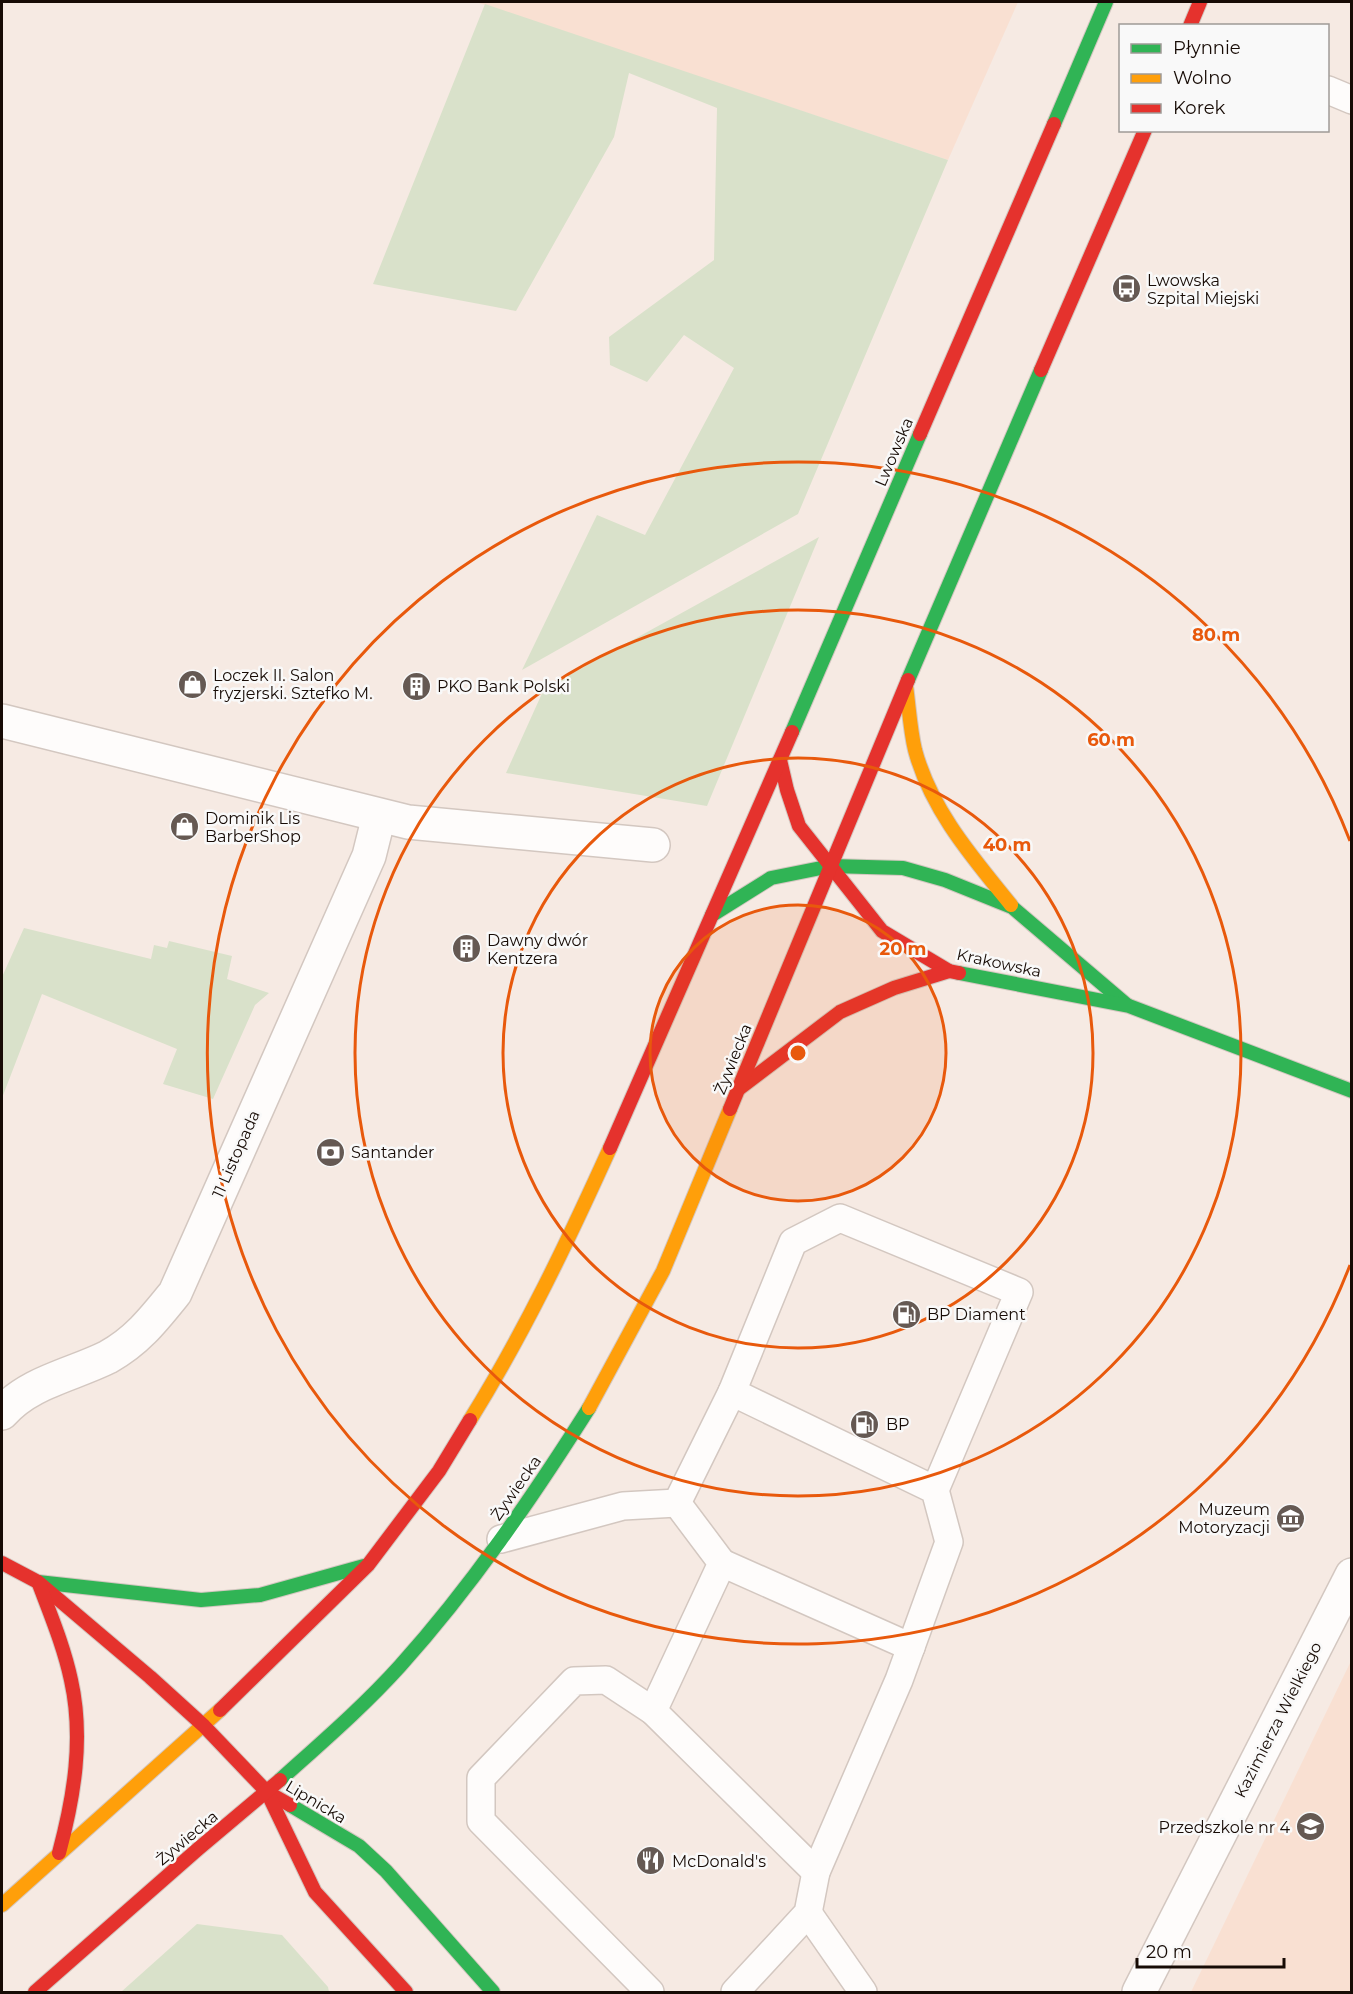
<svg xmlns="http://www.w3.org/2000/svg" width="1353" height="1994" font-family="Montserrat,sans-serif">
<style>
.built{fill:#f9e0d2}
.green{fill:#d9e1ca}
.lines{fill:none;stroke-linecap:round;stroke-linejoin:round}
.lane-casing{stroke:#d3c7c0;stroke-width:30}
.street-casing{stroke:#d3c7c0;stroke-width:36}
.fast-casing{stroke:#d3c7c0;stroke-width:16}
.slow-casing{stroke:#d3c7c0;stroke-width:16}
.jam-casing{stroke:#d3c7c0;stroke-width:16}
.lane{stroke:#fefcfb;stroke-width:27}
.street{stroke:#fefcfb;stroke-width:33}
.fast{stroke:#30b455;stroke-width:14}
.slow{stroke:#ff9f0a;stroke-width:14}
.jam{stroke:#e5322d;stroke-width:14}
.ring{fill:none;stroke:#e8590c;stroke-width:3}
.labels{text-anchor:middle;dominant-baseline:central;stroke-width:5;stroke-linejoin:round;paint-order:stroke}
.poi-label{font-size:16px;fill:#170b05;stroke:#f9f9f9;text-anchor:start}
.street-label{font-size:16px;fill:#170b05;stroke:#f9f9f9}
.centre{fill:#e8590c;stroke:#f9f9f9;stroke-width:3}
.ring-label{font-size:18px;text-anchor:middle;font-weight:bold;fill:#e8590c;stroke:#f9f9f9;stroke-width:5;stroke-linejoin:round;paint-order:stroke}
</style>
<rect width="100%" height="100%" fill="#f6eae3"/>
<g class="built">
<path d="M 476,2 L 1018,2 L 948,160 Z"/>
<path d="M 1351,1661 L 1351,1992 L 1191,1992 Z"/>
</g>
<g class="green">
<path d="M 485,4 L 948,160 L 798,514 L 522,670 L 597,515 L 645,535 L 734,368 L 684,335 L 647,382 L 610,365 L 609,337 L 714,260 L 717,108 L 629,73 L 614,137 L 516,311 L 373,284 Z"/>
<path d="M 819,537 L 707,806 L 506,773 L 544,689 Z"/>
<path d="M 24,928 L 151,959 L 154,945 L 167,948 L 169,941 L 232,956 L 227,979 L 269,993 L 255,1005 L 213,1099 L 163,1084 L 177,1049 L 42,994 L 2,1098 L 2,977 Z"/>
<path d="M 197,1924 L 282,1935 L 328,1987 L 329,1992 L 121,1992 Z"/>
</g>
<g class="lines">
<defs>
<g id="lane">
<path d="M 1328,90 L 1352,100"/>
<path d="M 732,1392 L 793,1242 L 840,1218 L 1019,1292 L 935,1490"/>
<path d="M 501,1539 L 623,1506 L 677,1503 L 732,1392 L 935,1490 L 949,1542 L 899,1680 L 816,1872 L 808,1913 L 735,1992"/>
<path d="M 722,1563 L 911,1647"/>
<path d="M 653,1711 L 722,1563 L 677,1503"/>
<path d="M 808,1913 L 863,1992"/>
<path d="M 650,1992 L 481,1821 L 481,1778 L 574,1681 L 606,1680 L 653,1711 L 816,1872"/>
</g>
<g id="street">
<path d="M 2,721 L 408,822 L 653,845"/>
<path d="M 2,1413 C 29,1382 72,1375 108,1357 C 137,1341 154,1319 175,1293 L 369,856 L 379,816"/>
<path d="M 1139,1992 L 1352,1575"/>
</g>
<g id="fast">
<path d="M 1054,124 L 1106,2"/>
<path d="M 908,680 L 1041,370"/>
<path d="M 792,732 L 920,434"/>
<path d="M 712,915 L 771,878 L 831,866 L 903,868 L 945,880 L 1012,907 L 1127,1005"/>
<path d="M 959,973 L 1129,1006 L 1352,1091"/>
<path d="M 38,1582 L 201,1600 L 260,1595 L 364,1566"/>
<path d="M 280,1780 C 321,1743 363,1707 400,1666 C 471,1587 532,1498 589,1408"/>
<path d="M 290,1805 L 359,1846 L 386,1871 L 493,1992"/>
</g>
<g id="slow">
<path d="M 906,686 C 909,707 910,729 915,750 C 931,810 973,858 1011,905"/>
<path d="M 589,1408 L 663,1271 L 730,1109"/>
<path d="M 470,1420 C 524,1333 568,1241 610,1148"/>
<path d="M 2,1905 L 220,1710"/>
</g>
<g id="jam">
<path d="M 1190,26 L 1200,2"/>
<path d="M 1041,370 L 1145,130"/>
<path d="M 920,434 L 1054,124"/>
<path d="M 780,760 L 787,790 L 799,826 L 882,931 L 949,971 L 959,973"/>
<path d="M 740,1088 L 840,1012 L 894,988 L 949,971"/>
<path d="M 730,1109 L 908,680"/>
<path d="M 610,1148 L 792,732"/>
<path d="M 2,1563 L 38,1582 L 150,1677 L 204,1726 L 267,1792 L 290,1805"/>
<path d="M 39,1584 C 51,1616 64,1647 71,1680 C 84,1738 74,1797 59,1853"/>
<path d="M 220,1710 L 368,1565 L 439,1471 L 470,1420"/>
<path d="M 267,1792 L 315,1892 L 406,1992"/>
<path d="M 35,1992 L 198,1849 L 280,1780"/>
</g>
</defs>
<use href="#lane" class="lane-casing"/>
<use href="#street" class="street-casing"/>
<use href="#fast" class="fast-casing"/>
<use href="#slow" class="slow-casing"/>
<use href="#jam" class="jam-casing"/>
<use href="#lane" class="lane"/>
<use href="#street" class="street"/>
<use href="#fast" class="fast"/>
<use href="#slow" class="slow"/>
<use href="#jam" class="jam"/>
</g>
<circle cx="798" cy="1053" r="148" fill="#e8590c" fill-opacity=".12"/>
<g class="ring">
<circle cx="798" cy="1053" r="148"/>
<circle cx="798" cy="1053" r="295"/>
<circle cx="798" cy="1053" r="443"/>
<path d="M1350 1265A591 591 0 1 1 1350 841"/>
</g>
<defs>
<symbol id="bus-disc" viewBox="-11 -11 22 22"><circle r="9.5" fill="#655953" stroke="#f9f9f9"/><path d="M-5-6H5V4H4V6H2V4H-2V6H-4V4H-5ZM-3.5-4V0h7V-4ZM-3.5 1.2v1.5H-2V1.2ZM2 1.2v1.5H3.5V1.2Z" fill="#fff"/></symbol>
<symbol id="shop-disc" viewBox="-11 -11 22 22"><circle r="9.5" fill="#655953" stroke="#f9f9f9"/><path d="M-5-2.5h2.3a2.7 3.5 0 0 1 5.4 0H5L5.5 6h-11ZM-1.5-2.5h3a1.5 2.3 0 0 0-3 0Z" fill="#fff"/></symbol>
<symbol id="building-disc" viewBox="-11 -11 22 22"><circle r="9.5" fill="#655953" stroke="#f9f9f9"/><path d="M-4-6H4V6H1V3H-1V6H-4ZM-2.5-4.3h1.7v1.8h-1.7ZM.8-4.3h1.7v1.8H.8ZM-2.5-1h1.7V.8h-1.7ZM.8-1h1.7V.8H.8Z" fill="#fff"/></symbol>
<symbol id="bank-disc" viewBox="-11 -11 22 22"><circle r="9.5" fill="#655953" stroke="#f9f9f9"/><path d="M-6-4H6V4H-6ZM0-2.3a2.3 2.3 0 1 0 0 4.6a2.3 2.3 0 1 0 0-4.6Z" fill="#fff"/></symbol>
<symbol id="fuel-disc" viewBox="-11 -11 22 22"><circle r="9.5" fill="#655953" stroke="#f9f9f9"/><path d="M-5.5-6h7V0h2V4h1.3V-2.5L3-4.5l.8-.8L6-3V5H2.5V1h-1V6h-7ZM-4.2-4.7v3.2H.2V-4.7Z" fill="#fff"/></symbol>
<symbol id="museum-disc" viewBox="-11 -11 22 22"><circle r="9.5" fill="#655953" stroke="#f9f9f9"/><path d="M0-6L6-3V-2H-6V-3ZM-5-1h2V3h-2ZM-1-1h2V3h-2ZM3-1h2V3H3ZM-6 4H6V6H-6Z" fill="#fff"/></symbol>
<symbol id="school-disc" viewBox="-11 -11 22 22"><circle r="9.5" fill="#655953" stroke="#f9f9f9"/><path d="M0-5L7-2L0 1L-7-2ZM-4 1L0 2.5L4 1V4Q0 6-4 4Z" fill="#fff"/></symbol>
<symbol id="restaurant-disc" viewBox="-11 -11 22 22"><circle r="9.5" fill="#655953" stroke="#f9f9f9"/><path d="M-5-6h1v4h1v-4h1v4h1v-4h1v5L-1.5 .5V6h-2V.5L-5-1ZM5-6V6H3V1.5H1.5Q1.5-4 5-6Z" fill="#fff"/></symbol>
</defs>
<g fill-rule="evenodd">
<use href="#bus-disc" x="1110" y="272" width="33" height="33"/>
<use href="#shop-disc" x="176" y="668" width="33" height="33"/>
<use href="#building-disc" x="400" y="670" width="33" height="33"/>
<use href="#shop-disc" x="168" y="810" width="33" height="33"/>
<use href="#building-disc" x="450" y="932" width="33" height="33"/>
<use href="#bank-disc" x="314" y="1136" width="33" height="33"/>
<use href="#fuel-disc" x="890" y="1298" width="33" height="33"/>
<use href="#fuel-disc" x="848" y="1408" width="33" height="33"/>
<use href="#museum-disc" x="1274" y="1502" width="33" height="33"/>
<use href="#school-disc" x="1294" y="1810" width="33" height="33"/>
<use href="#restaurant-disc" x="634" y="1844" width="33" height="33"/>
</g>
<g class="labels">
<g class="poi-label">
<text x="1147" y="280">Lwowska<tspan x="1147" dy="18">Szpital Miejski</tspan></text>
<text x="213" y="675">Loczek II. Salon<tspan x="213" dy="18">fryzjerski. Sztefko M.</tspan></text>
<text x="437" y="686">PKO Bank Polski</text>
<text x="205" y="818">Dominik Lis<tspan x="205" dy="18">BarberShop</tspan></text>
<text x="487" y="940">Dawny dwór<tspan x="487" dy="18">Kentzera</tspan></text>
<text x="351" y="1152">Santander</text>
<text x="927" y="1314">BP Diament</text>
<text x="886" y="1424">BP</text>
<text x="1270" y="1509" text-anchor="end">Muzeum<tspan x="1270" dy="18">Motoryzacji</tspan></text>
<text x="1290" y="1827" text-anchor="end">Przedszkole nr 4</text>
<text x="672" y="1861">McDonald's</text>
</g>
<g class="street-label">
<text transform="translate(894 452) rotate(-67)">Lwowska</text>
<text transform="translate(999 963) rotate(12)">Krakowska</text>
<text transform="translate(733 1059) rotate(-68)">Żywiecka</text>
<text transform="translate(236 1154) rotate(-66)">11 Listopada</text>
<text transform="translate(516 1488) rotate(-55)">Żywiecka</text>
<text transform="translate(1278 1720) rotate(-63)">Kazimierza Wielkiego</text>
<text transform="translate(316 1802) rotate(31)">Lipnicka</text>
<text transform="translate(187 1838) rotate(-40)">Żywiecka</text>
</g>
</g>
<circle cx="798" cy="1053" r="9" class="centre"/>
<g class="ring-label">
<text x="1216" y="641">80 m</text>
<text x="1111" y="746">60 m</text>
<text x="1007" y="851">40 m</text>
<text x="903" y="955">20 m</text>
</g>
<rect width="1353" height="1994" fill="none" stroke="#170b05" stroke-width="6"/>
<rect x="1119" y="24" width="210" height="108" fill="#f9f9f9" stroke="#9f9a97" stroke-width="1.5"/>
<rect x="1131" y="44" width="30" height="9" fill="#30b455" stroke="#9f9a97" stroke-width="1.5"/>
<text x="1173" y="54" font-size="18" fill="#170b05">Płynnie</text>
<rect x="1131" y="74" width="30" height="9" fill="#ff9f0a" stroke="#9f9a97" stroke-width="1.5"/>
<text x="1173" y="84" font-size="18" fill="#170b05">Wolno</text>
<rect x="1131" y="104" width="30" height="9" fill="#e5322d" stroke="#9f9a97" stroke-width="1.5"/>
<text x="1173" y="114" font-size="18" fill="#170b05">Korek</text>
<path d="M1137 1958v9h147v-9" fill="none" stroke="#170b05" stroke-width="3"/>
<text x="1146" y="1958" font-size="18" fill="#170b05" stroke="#f9f9f9" stroke-width="4.5" paint-order="stroke">20 m</text>
</svg>
